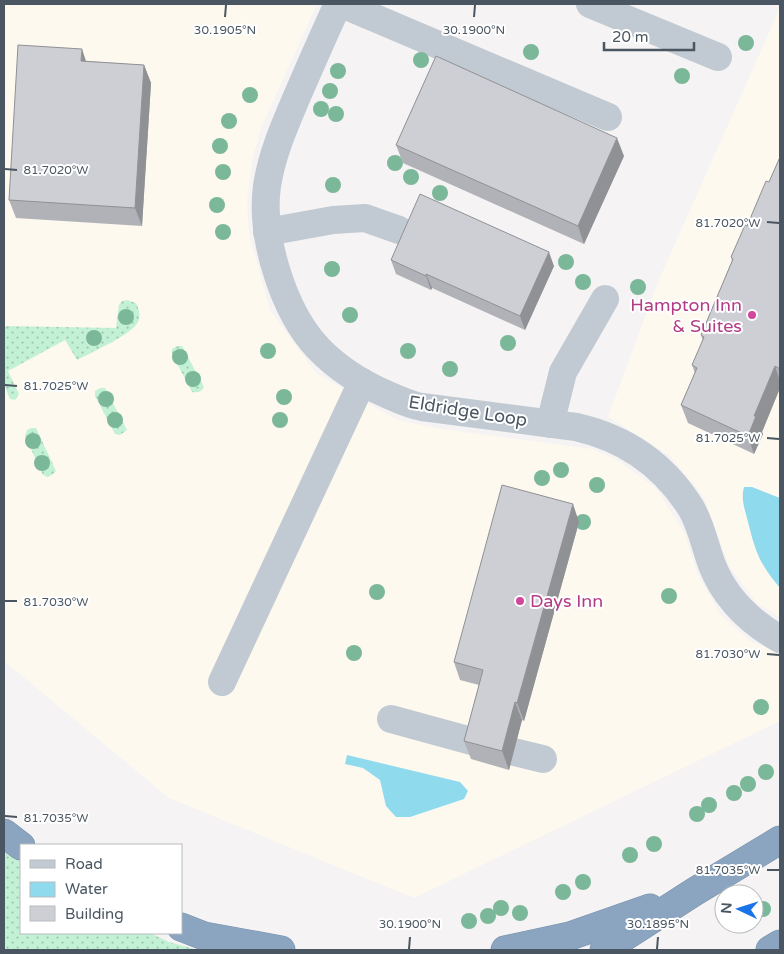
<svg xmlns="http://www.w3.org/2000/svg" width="784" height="954" font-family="'Varela Round',sans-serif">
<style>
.commercial{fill:#fdf9ef}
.grass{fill:url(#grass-dots)}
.water{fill:#90daee}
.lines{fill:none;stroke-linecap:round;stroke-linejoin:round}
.highway-casing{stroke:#7690ad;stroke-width:29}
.minor{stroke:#c1cad2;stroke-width:28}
.highway{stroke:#8ba5c1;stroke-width:28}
.tree{fill:#7bb799}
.wall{fill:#b0b2b7}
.shaded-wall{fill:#909195}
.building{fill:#cdcfd5;stroke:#909195}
.ticks{fill:none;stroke:#4a5661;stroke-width:2}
.hotel-dot{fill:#d1479c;stroke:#fff;stroke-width:2}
.labels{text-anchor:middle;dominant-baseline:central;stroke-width:4;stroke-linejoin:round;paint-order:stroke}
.hotel-label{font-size:18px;fill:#b23c85;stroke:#fff;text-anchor:end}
.street-label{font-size:18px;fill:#4a5661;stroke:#fff}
.ticks-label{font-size:12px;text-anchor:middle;fill:#4a5661;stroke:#fff;stroke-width:4;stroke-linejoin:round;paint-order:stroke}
</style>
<defs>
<pattern id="grass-dots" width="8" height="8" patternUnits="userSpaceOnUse" patternTransform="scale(1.25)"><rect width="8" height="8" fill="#c3f1d5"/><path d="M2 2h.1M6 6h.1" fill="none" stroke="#a0c6b0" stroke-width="1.8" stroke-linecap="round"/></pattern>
</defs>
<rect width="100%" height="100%" fill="#f5f3f3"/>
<g class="commercial">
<path d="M 4,4 L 317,4 L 261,128 L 252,161 L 247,202 L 249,234 L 270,310 L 316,373 L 397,420 L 441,429 L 593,449 L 617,460 L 656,488 L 685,534 L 697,573 L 720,614 L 750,641 L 780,652 L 780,721 L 414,898 L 169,798 L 4,661 Z"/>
<path d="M 780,8 L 780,617 L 757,603 L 730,568 L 703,496 L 669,455 L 608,417 L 658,282 Z"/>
</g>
<g class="grass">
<path d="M 127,300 L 136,303 C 139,309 141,316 138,322 C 133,334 90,353 77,360 L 65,340 L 8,371 L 19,394 L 15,400 L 10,399 L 4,384 L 4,326 L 116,328 L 119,305 L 122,301 Z"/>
<path d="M 177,346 L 182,346 L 204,387 C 201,392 198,393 192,392 L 172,354 L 172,349 Z"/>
<path d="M 100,388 L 105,388 L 127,430 L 120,435 L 115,434 L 95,396 L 95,391 Z"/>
<path d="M 31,428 L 36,428 L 56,471 L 53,474 L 48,477 L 43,475 L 25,436 L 27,430 Z"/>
<path d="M 4,851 L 21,862 L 21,933 L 150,933 L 169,942 L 198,950 L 4,950 Z"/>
</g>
<g class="water">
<path d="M 744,487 L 752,487 L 780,498 L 780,588 C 758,562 755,550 747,518 C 744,507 741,498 744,487 Z"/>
<path d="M 347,755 L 460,782 L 468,791 L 464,799 L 410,817 L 396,817 L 386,806 L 380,780 L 363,768 L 345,764 Z"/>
</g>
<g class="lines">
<defs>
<g id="highway">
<path d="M 4,833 L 21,846"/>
<path d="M 181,927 L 204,936 L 281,950"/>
<path d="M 505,950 L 570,936 L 650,908"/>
<path d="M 604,950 L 694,892 L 780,840"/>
<path d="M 770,950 L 780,944"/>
</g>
</defs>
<use href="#highway" class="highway-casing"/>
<g class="minor">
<path d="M 338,4 C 324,34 311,64 298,94 C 285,125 272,153 267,186 C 260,236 283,311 318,348 C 337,368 361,383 386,394 C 398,399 409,405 422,407 L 576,427 C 625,438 664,465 691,508 C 701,525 705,546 712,565 C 725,598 750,622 780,639"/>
<path d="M 342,4 L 608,117"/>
<path d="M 590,4 L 718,57"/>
<path d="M 267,232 L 333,220 L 365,218 L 399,230"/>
<path d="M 550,424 L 563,372 L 605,299"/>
<path d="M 222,682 L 362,382"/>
<path d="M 391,719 L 475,742"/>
<path d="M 514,752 L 543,759"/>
</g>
<use href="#highway" class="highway"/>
</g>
<g class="tree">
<circle cx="746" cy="43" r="8"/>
<circle cx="531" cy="52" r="8"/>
<circle cx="421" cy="60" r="8"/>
<circle cx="338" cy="71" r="8"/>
<circle cx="682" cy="76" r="8"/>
<circle cx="330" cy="91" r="8"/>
<circle cx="250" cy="95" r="8"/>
<circle cx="321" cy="109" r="8"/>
<circle cx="336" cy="114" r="8"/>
<circle cx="229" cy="121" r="8"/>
<circle cx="220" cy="146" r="8"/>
<circle cx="395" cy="163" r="8"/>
<circle cx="223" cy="172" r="8"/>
<circle cx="411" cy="177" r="8"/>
<circle cx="333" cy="185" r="8"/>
<circle cx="440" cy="193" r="8"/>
<circle cx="217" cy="205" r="8"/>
<circle cx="223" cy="232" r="8"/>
<circle cx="566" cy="262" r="8"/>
<circle cx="332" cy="269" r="8"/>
<circle cx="583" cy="282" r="8"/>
<circle cx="638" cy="287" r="8"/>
<circle cx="350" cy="315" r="8"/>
<circle cx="126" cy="317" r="8"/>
<circle cx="94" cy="338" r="8"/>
<circle cx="508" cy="343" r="8"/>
<circle cx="268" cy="351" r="8"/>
<circle cx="408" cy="351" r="8"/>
<circle cx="180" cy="357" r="8"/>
<circle cx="450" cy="369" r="8"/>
<circle cx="193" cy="379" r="8"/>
<circle cx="284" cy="397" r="8"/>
<circle cx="106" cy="399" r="8"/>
<circle cx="115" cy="420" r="8"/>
<circle cx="280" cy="420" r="8"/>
<circle cx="33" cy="441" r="8"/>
<circle cx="42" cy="463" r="8"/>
<circle cx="561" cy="470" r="8"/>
<circle cx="542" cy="478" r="8"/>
<circle cx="597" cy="485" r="8"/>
<circle cx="583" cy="522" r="8"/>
<circle cx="377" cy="592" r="8"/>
<circle cx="669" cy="596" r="8"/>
<circle cx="354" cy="653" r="8"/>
<circle cx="761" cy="707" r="8"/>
<circle cx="766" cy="772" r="8"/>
<circle cx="748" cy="784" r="8"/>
<circle cx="734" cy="793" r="8"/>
<circle cx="709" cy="805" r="8"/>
<circle cx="697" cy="814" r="8"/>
<circle cx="654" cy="844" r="8"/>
<circle cx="630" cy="855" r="8"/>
<circle cx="583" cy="882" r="8"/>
<circle cx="563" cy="892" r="8"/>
<circle cx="501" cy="908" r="8"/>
<circle cx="763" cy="909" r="8"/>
<circle cx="520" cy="913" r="8"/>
<circle cx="488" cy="916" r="8"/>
<circle cx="469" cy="921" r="8"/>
</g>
<g class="wall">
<path d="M 86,61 L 144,65 L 151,83 L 142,226 L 16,218 L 9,200 Z"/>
<path d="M 396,145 L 624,156 L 584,244 L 403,163 Z"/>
<path d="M 780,157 L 780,388 L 762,432 L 763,434 L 754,454 L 688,423 L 681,405 L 695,373 L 692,365 L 703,341 L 701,335 L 732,261 L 731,257 L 747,226 L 769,182 Z"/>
<path d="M 391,260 L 554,266 L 525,330 L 432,288 L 431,290 L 396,274 Z"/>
<path d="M 579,522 L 524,721 L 522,720 L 509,770 L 471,759 L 464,741 L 479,685 L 460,680 L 454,662 Z"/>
</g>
<g class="shaded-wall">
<path d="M 82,49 L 88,67 L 81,61 Z"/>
<path d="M 144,65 L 151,83 L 142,226 L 135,208 Z"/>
<path d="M 617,138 L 624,156 L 584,244 L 578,226 Z"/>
<path d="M 549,252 L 554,266 L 525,330 L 520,316 Z"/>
<path d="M 426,274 L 432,288 L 431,290 L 426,276 Z"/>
<path d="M 775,366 L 780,381 L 780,388 L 762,432 L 763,434 L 754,454 L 748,436 L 754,416 Z"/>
<path d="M 573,504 L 579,522 L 524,721 L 517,703 Z"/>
<path d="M 515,702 L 522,720 L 509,770 L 502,751 Z"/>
</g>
<g class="building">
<path d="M 18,45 L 82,49 L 81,61 L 144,65 L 135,208 L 9,200 Z"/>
<path d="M 436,56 L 617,138 L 578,226 L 396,145 Z"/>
<path d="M 780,157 L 780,369 L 775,366 L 754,416 L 756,416 L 748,436 L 681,405 L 697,368 L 692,365 L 704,337 L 701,335 L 733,259 L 731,257 L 745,225 L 747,226 L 766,181 L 769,182 Z"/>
<path d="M 420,194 L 549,252 L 520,316 L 426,274 L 426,276 L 391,260 Z"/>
<path d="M 502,485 L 573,504 L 517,703 L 515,702 L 502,751 L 464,741 L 483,670 L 454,662 Z"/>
</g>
<path class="ticks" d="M 225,17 L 226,5M 474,17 L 475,5M 5,169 L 17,170M 767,222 L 779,223M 5,385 L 17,386M 767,438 L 779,439M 5,601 L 17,601M 767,654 L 779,655M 5,816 L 17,817M 767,870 L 779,870M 409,949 L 410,937M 657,949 L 658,937"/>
<g class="hotel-dot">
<circle cx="752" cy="315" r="5"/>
<circle cx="520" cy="601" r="5"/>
</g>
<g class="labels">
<g class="hotel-label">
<text x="742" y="305">Hampton Inn<tspan x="742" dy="21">&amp; Suites</tspan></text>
<text x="530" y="601" text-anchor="start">Days Inn</text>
</g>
<g class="street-label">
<text transform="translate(468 411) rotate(9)">Eldridge Loop</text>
</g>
</g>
<g class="ticks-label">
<text x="225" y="34">30.1905°N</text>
<text x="474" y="34">30.1900°N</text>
<text x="56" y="174">81.7020°W</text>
<text x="728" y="227">81.7020°W</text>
<text x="56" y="390">81.7025°W</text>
<text x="728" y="442">81.7025°W</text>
<text x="56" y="606">81.7030°W</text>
<text x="728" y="658">81.7030°W</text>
<text x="56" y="822">81.7035°W</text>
<text x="728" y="874">81.7035°W</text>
<text x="410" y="928">30.1900°N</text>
<text x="658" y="928">30.1895°N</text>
</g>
<rect width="784" height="954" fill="none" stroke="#4a5661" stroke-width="10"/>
<rect x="20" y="844" width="162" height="90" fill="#ffffff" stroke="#b7bbc0"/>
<rect x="30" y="860" width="25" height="8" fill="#c1cad2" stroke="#b7bbc0"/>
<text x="65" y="869" font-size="15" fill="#4a5661">Road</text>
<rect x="30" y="882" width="25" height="15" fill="#90daee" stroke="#b7bbc0"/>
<text x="65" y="894" font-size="15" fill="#4a5661">Water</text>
<rect x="30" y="906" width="25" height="15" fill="#cdcfd5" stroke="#b7bbc0"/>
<text x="65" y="919" font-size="15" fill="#4a5661">Building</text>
<g transform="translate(739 909) rotate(274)"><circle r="24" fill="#ffffff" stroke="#b7bbc0"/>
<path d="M0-4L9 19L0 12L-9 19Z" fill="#1a73e8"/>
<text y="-8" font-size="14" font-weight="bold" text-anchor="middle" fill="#4a5661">N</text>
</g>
<path d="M604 42v8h90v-8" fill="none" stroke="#4a5661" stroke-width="2.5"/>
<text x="612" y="42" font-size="15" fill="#4a5661" stroke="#ffffff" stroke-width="4" paint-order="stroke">20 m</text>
</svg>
